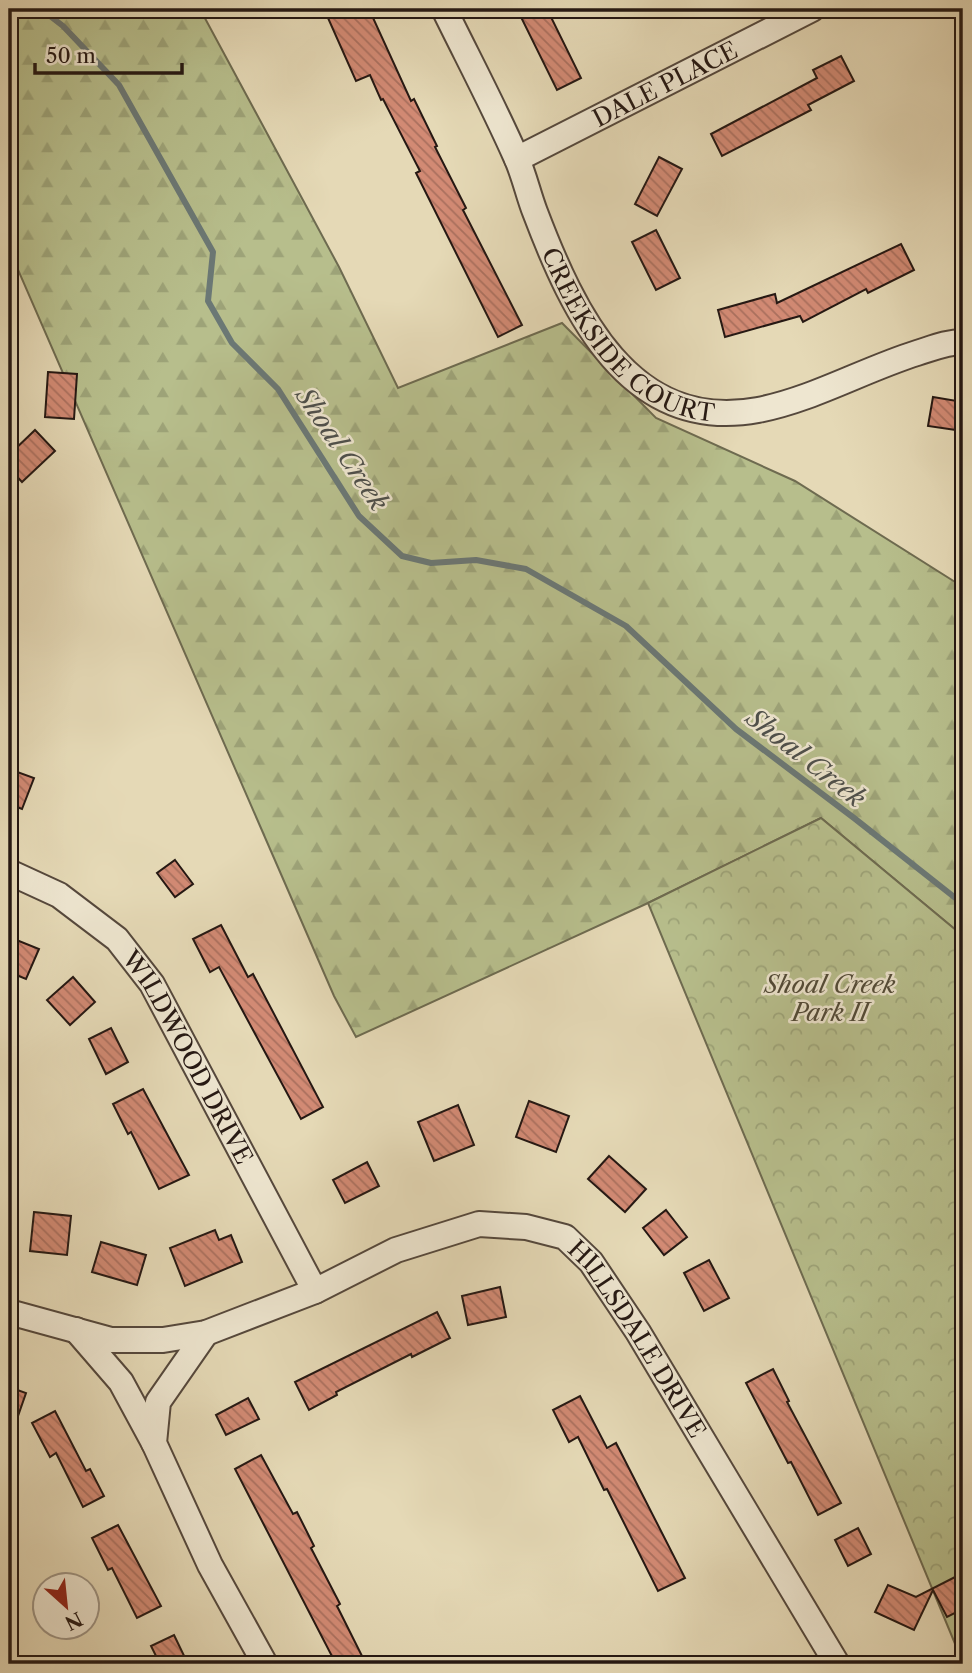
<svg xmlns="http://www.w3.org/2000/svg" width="972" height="1673" font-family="'Libre Caslon Text',serif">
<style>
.forest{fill:url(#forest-firs);stroke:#6e6b50;stroke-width:2}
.park{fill:url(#park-crowns);stroke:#6e6b50;stroke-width:2}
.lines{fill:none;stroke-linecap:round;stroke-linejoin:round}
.stream{stroke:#6b7875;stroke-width:6}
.building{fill:url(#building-back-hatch);stroke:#251813;stroke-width:2}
.minor-casing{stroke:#55483c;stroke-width:28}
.minor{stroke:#eee6d0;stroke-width:24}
.labels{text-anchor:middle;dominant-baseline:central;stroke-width:5;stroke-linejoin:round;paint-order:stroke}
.street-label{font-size:24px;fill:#251813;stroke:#eee6d0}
.park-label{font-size:24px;font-style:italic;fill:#514a37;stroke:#eee6d0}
.water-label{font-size:26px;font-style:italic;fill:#4e504c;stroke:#eee6d0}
</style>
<defs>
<pattern id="forest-firs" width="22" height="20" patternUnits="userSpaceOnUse" patternTransform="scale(1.75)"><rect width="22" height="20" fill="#b7be8c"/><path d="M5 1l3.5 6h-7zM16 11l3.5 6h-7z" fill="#9da378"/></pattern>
<pattern id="park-crowns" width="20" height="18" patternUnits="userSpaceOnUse" patternTransform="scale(1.75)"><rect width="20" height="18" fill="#b7be8c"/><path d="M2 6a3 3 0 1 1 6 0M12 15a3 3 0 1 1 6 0" fill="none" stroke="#9da378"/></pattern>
<pattern id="building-back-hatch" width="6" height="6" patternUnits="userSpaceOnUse" patternTransform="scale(1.75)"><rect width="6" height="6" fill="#d28a74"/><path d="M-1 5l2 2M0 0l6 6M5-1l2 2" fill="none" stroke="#aa705e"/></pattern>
</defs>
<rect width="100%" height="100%" fill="#e5d9b6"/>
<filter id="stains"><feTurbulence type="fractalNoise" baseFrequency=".00286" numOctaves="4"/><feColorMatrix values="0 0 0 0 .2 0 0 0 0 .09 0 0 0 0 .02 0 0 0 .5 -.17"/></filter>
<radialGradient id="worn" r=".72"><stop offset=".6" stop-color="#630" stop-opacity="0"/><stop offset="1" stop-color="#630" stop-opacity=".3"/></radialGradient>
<path class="forest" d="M 9,9 L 200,9 L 339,267 L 398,388 L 562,323 L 656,418 L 795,481 L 963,587 L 963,936 L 821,818 L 648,903 L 356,1037 L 334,996 L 9,249 Z"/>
<path class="park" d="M 821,818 L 963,936 L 963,1663 L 648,903 Z"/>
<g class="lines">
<path class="stream" d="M 41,9 L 63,26 L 119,85 L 213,252 L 208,301 L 232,343 L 278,389 L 359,516 L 402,556 L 431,563 L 476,560 L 526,569 L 626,626 L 736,729 L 854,818 L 963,904"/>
</g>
<g class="building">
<path d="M 324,9 L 369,9 L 411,101 L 414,99 L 437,146 L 435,147 L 466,208 L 463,210 L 522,325 L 498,337 L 416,173 L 420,171 L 383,99 L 381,100 L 370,75 L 356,81 Z"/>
<path d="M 517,9 L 547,9 L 581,78 L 557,90 Z"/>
<path d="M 841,56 L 854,81 L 808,105 L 811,110 L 722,156 L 711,134 L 817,78 L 813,70 Z"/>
<path d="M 659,157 L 682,169 L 657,216 L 635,204 Z"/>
<path d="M 656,230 L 680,278 L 656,290 L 632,242 Z"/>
<path d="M 901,244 L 914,270 L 868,293 L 866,289 L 803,322 L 800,316 L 725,337 L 718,310 L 775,294 L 777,303 Z"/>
<path d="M 48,372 L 77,374 L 74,419 L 45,417 Z"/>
<path d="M 933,397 L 963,402 L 963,431 L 928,426 Z"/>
<path d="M 35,430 L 55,451 L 22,482 L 9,468 L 9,455 Z"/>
<path d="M 9,769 L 34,778 L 22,809 L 9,804 Z"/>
<path d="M 175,860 L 193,884 L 175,897 L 157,873 Z"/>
<path d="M 221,925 L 248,977 L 253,974 L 323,1107 L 301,1119 L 219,967 L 210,972 L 193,939 Z"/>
<path d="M 9,937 L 39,949 L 26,979 L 9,972 Z"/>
<path d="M 73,977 L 95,1002 L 70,1025 L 47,1000 Z"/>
<path d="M 111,1028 L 128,1062 L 106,1074 L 89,1039 Z"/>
<path d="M 143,1089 L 189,1175 L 159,1189 L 131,1132 L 128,1134 L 113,1104 Z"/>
<path d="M 529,1101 L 569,1116 L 556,1152 L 516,1137 Z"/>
<path d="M 458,1105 L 474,1145 L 434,1161 L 418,1122 Z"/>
<path d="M 609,1156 L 646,1189 L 625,1212 L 588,1179 Z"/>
<path d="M 367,1162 L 379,1186 L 345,1203 L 333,1180 Z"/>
<path d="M 666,1210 L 687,1237 L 664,1255 L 643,1228 Z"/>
<path d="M 34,1212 L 71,1216 L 67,1255 L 30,1251 Z"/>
<path d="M 215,1230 L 219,1240 L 231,1235 L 242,1262 L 185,1286 L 170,1248 Z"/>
<path d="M 101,1242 L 146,1255 L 137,1285 L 92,1272 Z"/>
<path d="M 709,1260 L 729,1298 L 704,1311 L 684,1273 Z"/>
<path d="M 500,1287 L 506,1317 L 468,1325 L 462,1296 Z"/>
<path d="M 437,1312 L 450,1338 L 412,1357 L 411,1354 L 336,1392 L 337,1395 L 309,1410 L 295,1382 Z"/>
<path d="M 773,1369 L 789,1401 L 787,1402 L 841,1503 L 818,1515 L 791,1462 L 788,1463 L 746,1383 Z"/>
<path d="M 9,1387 L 26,1393 L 11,1436 L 9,1435 Z"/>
<path d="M 580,1396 L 607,1448 L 616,1443 L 685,1578 L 658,1591 L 607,1489 L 604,1490 L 578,1437 L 569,1442 L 553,1410 Z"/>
<path d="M 248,1398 L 259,1419 L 226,1435 L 216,1415 Z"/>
<path d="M 55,1411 L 86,1471 L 90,1469 L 104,1496 L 83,1507 L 56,1453 L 50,1457 L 32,1423 Z"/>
<path d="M 261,1455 L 293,1514 L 297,1512 L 314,1546 L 311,1548 L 340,1604 L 337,1606 L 366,1664 L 336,1664 L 235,1469 Z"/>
<path d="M 118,1525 L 161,1606 L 137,1618 L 112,1568 L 108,1570 L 92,1538 Z"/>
<path d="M 858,1528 L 871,1554 L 848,1566 L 835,1540 Z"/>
<path d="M 963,1573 L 963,1609 L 947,1617 L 933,1590 L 914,1630 L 875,1612 L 888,1585 L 916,1597 Z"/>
<path d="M 174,1635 L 188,1664 L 160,1664 L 151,1646 Z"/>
</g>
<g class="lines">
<defs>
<g id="minor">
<path id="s1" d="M 444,9 C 468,58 494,107 516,157 C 524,174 528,194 535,212 C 573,312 629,434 758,410 C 814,399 863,370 917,353 C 933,348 947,342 963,342"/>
<path id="s2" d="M 517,159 L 812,9"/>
<path id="s3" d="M 9,872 L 59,895 L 117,939 L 152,984 L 315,1291"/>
<path id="s4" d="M 9,1312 L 111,1340 L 163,1340 L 206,1333 L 315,1291 L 396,1250 L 479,1224 L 526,1227 L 565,1237 L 591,1262 L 638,1332 L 837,1664"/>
<path d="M 76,1330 L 121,1382 L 154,1443"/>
<path d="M 206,1333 L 158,1402 L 154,1443 L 210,1565 L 265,1664"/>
</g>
</defs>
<use href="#minor" class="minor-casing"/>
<use href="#minor" class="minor"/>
</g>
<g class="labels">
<g class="street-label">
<text stroke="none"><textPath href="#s2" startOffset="166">DALE PLACE</textPath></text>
<text stroke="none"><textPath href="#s1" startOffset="385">CREEKSIDE COURT</textPath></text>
<text stroke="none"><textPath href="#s3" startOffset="266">WILDWOOD DRIVE</textPath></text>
<text stroke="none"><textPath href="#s4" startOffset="709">HILLSDALE DRIVE</textPath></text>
</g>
<g class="park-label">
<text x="830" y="984">Shoal Creek<tspan x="830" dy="28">Park II</tspan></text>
</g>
<g class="water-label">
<text transform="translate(342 449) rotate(56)">Shoal Creek</text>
<text transform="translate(806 758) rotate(38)">Shoal Creek</text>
</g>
</g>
<rect width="972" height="1673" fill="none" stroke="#e5d9b6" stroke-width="35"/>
<rect x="10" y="10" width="951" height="1652" fill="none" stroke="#251813" stroke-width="3.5"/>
<rect x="18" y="18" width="937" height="1638" fill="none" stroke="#251813" stroke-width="2"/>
<g transform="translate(66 1606) rotate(153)"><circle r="33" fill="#eee6d0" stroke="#9e9484" stroke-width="2"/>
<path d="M0-5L12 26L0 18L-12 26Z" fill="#8f2418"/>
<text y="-10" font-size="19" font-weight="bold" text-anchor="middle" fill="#251813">N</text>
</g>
<path d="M35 63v10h147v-10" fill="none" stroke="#251813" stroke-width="3.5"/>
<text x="46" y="63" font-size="21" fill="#251813" stroke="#eee6d0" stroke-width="5" paint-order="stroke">50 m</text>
<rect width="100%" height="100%" filter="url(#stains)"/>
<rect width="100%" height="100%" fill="url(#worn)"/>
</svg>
